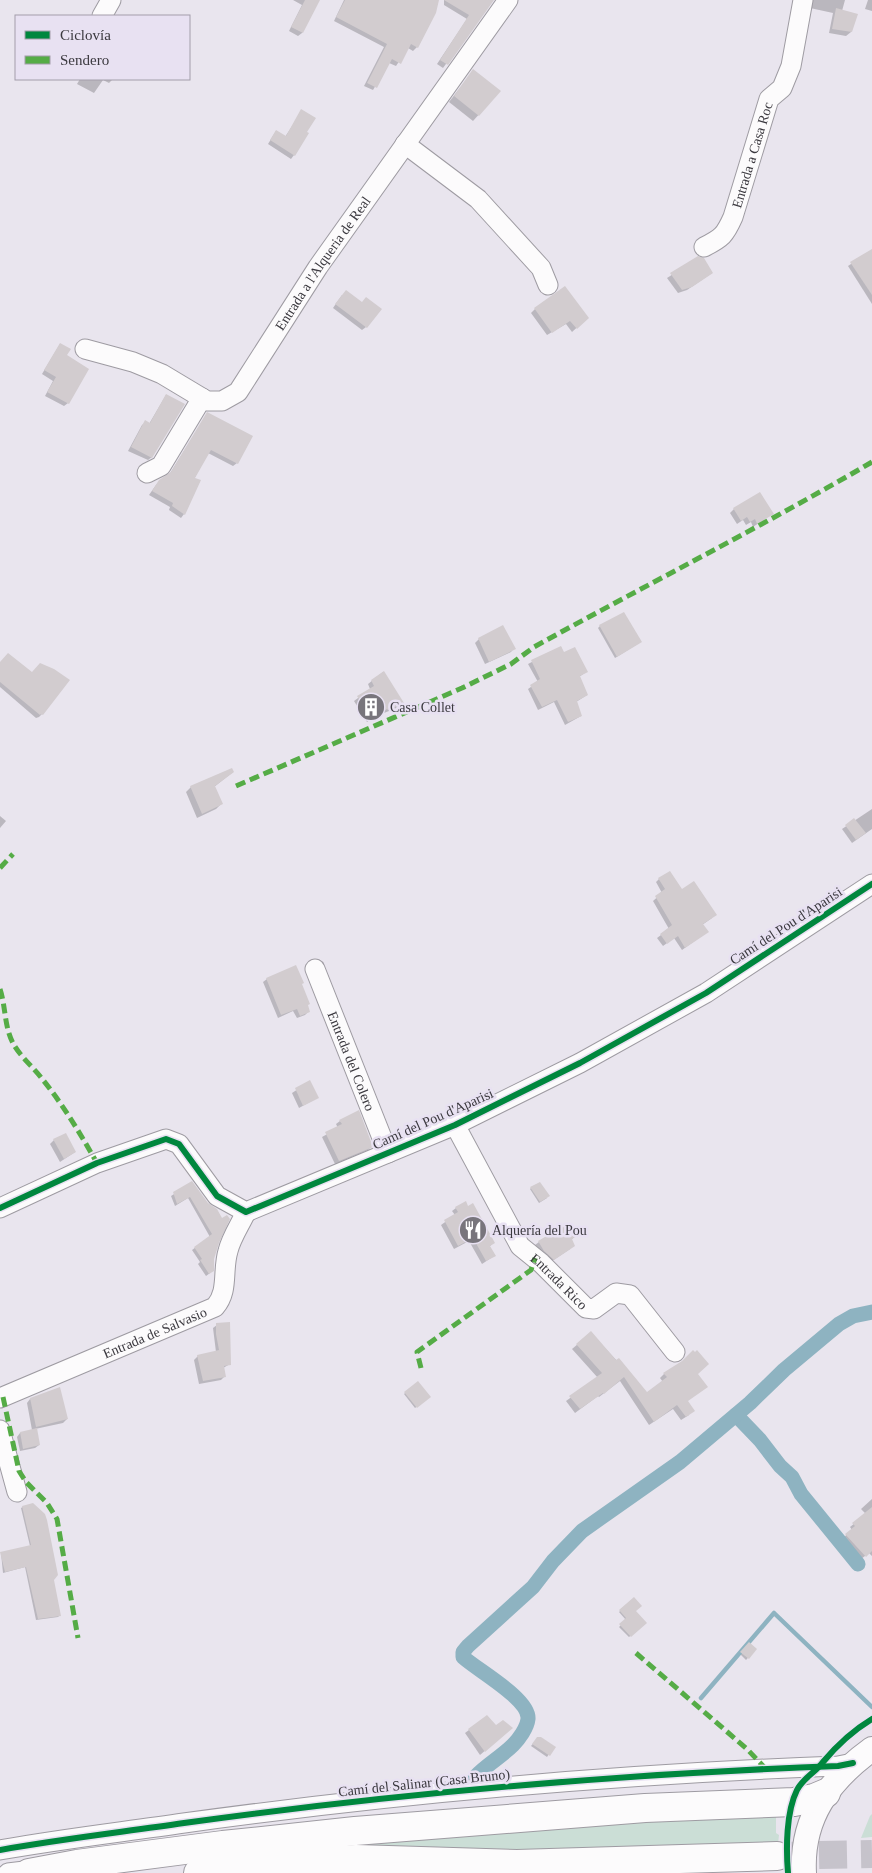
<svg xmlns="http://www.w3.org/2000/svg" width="872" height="1873" font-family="Georgia,serif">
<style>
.green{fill:#cbded6}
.shadow{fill:#0003}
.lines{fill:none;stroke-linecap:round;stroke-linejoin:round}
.stream{stroke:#8eb3c1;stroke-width:4.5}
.canal{stroke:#8eb3c1;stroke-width:15}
.building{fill:#d2cccf}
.highway-tunnel{stroke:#c6c3cb;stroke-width:28;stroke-dasharray:28 14;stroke-linecap:butt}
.minor-casing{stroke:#9e9ba2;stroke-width:21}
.major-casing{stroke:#9e9ba2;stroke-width:26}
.highway-casing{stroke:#9e9ba2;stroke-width:30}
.minor{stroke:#fcfbfc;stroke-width:19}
.major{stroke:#fcfbfc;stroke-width:24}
.highway{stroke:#fcfbfc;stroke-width:28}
.quiet{stroke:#55ac46;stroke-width:5;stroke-dasharray:10 5;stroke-linecap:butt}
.cycleway-casing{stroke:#e8e1f2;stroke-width:9}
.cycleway{stroke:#00873e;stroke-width:6}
.labels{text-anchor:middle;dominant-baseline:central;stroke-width:5;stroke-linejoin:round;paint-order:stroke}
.street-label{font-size:14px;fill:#3b393f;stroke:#e8e1f2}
.poi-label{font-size:14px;fill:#3b393f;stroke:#e8e1f2;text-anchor:start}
</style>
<rect width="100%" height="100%" fill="#e9e5ee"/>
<g class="green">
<path d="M 872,1814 L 872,1837 L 861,1838 L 870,1816 Z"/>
<path d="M 776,1815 L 776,1833 L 779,1835 L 778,1844 L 605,1850 L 430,1848 L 181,1859 L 564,1824 Z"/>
</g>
<g class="shadow">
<path d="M 293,0 L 319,0 L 302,33 L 298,36 L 289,31 L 302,5 Z"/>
<path d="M 344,0 L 438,0 L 417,47 L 413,51 L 408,48 L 396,66 L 389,63 L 373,90 L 364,86 L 384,47 L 334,21 Z"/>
<path d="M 444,0 L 493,0 L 443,68 L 437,64 L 467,19 L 444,5 Z"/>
<path d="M 809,0 L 845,0 L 842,11 L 856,15 L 851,32 L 846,36 L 829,33 L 833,13 L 810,8 Z"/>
<path d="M 868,0 L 872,0 L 872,11 L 865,9 Z"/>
<path d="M 473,71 L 499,92 L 473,121 L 449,102 Z"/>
<path d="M 80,79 L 113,79 L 109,83 L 103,80 L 94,93 L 77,84 Z"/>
<path d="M 302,111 L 294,155 L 291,159 L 268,144 L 276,131 L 285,137 Z"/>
<path d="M 872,250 L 872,304 L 848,266 Z"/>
<path d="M 698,258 L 712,273 L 687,290 L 678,293 L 667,278 Z"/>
<path d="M 342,295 L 366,327 L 362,330 L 333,308 Z"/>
<path d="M 535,309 L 584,321 L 572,332 L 566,324 L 547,335 L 531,313 Z"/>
<path d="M 60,344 L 65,356 L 68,403 L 64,406 L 45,396 L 53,381 L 42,374 Z"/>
<path d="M 166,395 L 152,457 L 148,460 L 128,451 L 142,425 L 146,422 L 149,424 Z"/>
<path d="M 207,414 L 237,463 L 233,466 L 208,453 L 194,479 L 184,514 L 181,518 L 169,510 L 170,507 L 149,495 L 156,485 L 169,475 Z"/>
<path d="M 734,509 L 772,514 L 753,527 L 751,522 L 746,525 L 743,520 L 737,524 L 730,513 Z"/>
<path d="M 600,626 L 639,643 L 615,658 L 598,628 Z"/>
<path d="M 479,639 L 514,648 L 511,652 L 485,664 L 475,643 Z"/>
<path d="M 561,647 L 564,654 L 586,672 L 579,677 L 587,695 L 576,702 L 581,716 L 565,725 L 554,702 L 538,710 L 528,689 L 538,682 L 528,664 Z"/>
<path d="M 0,663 L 42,714 L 39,717 L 36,718 L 0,687 Z"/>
<path d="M 383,672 L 403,703 L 399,707 L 384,713 L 383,711 L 367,722 L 354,701 L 370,689 L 368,684 Z"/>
<path d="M 233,772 L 214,787 L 221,804 L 216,809 L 197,818 L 186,792 L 191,787 Z"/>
<path d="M 872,809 L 872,829 L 852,843 L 842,829 Z"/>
<path d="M 0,816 L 6,821 L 0,828 Z"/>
<path d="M 659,879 L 681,891 L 712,918 L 702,925 L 707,932 L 682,950 L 674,938 L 663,946 L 657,938 L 669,929 L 653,901 L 662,893 L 656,882 Z"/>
<path d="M 267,979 L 301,985 L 309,1011 L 305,1015 L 297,1018 L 293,1011 L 278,1018 L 263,982 Z"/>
<path d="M 309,1082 L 317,1098 L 299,1108 L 292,1093 Z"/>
<path d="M 340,1121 L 372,1146 L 368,1150 L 335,1164 L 322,1137 L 338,1128 L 336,1124 Z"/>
<path d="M 54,1140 L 75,1152 L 60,1162 L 50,1144 Z"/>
<path d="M 192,1183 L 207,1204 L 222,1219 L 210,1273 L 206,1276 L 198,1264 L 200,1262 L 192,1250 L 210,1237 L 188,1198 L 175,1206 L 171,1196 Z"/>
<path d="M 531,1188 L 547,1198 L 539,1203 L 530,1189 Z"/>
<path d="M 456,1208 L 494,1242 L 489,1247 L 494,1256 L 482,1264 L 469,1241 L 454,1249 L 441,1225 L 455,1215 L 452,1211 Z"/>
<path d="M 576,1235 L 571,1240 L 570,1249 L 549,1263 L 540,1254 L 535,1245 L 539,1242 Z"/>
<path d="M 217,1325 L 230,1364 L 223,1368 L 225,1376 L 221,1380 L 199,1384 L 194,1360 L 198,1356 L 216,1352 L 213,1328 Z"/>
<path d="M 591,1333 L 647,1393 L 663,1382 L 660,1378 L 664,1374 L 697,1374 L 687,1402 L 689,1415 L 681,1420 L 673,1409 L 649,1425 L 620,1381 L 599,1397 L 598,1396 L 575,1413 L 566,1401 L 598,1378 L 572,1349 Z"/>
<path d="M 417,1383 L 429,1397 L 415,1408 L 404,1394 Z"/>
<path d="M 30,1399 L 67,1419 L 63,1423 L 35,1429 L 39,1445 L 35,1448 L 20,1451 L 17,1437 L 20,1433 L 32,1430 L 27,1403 Z"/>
<path d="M 872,1499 L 872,1556 L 869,1553 L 861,1559 L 843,1538 L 852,1530 L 850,1527 L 866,1514 L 861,1509 Z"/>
<path d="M 23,1507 L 53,1580 L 60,1615 L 58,1617 L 36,1620 L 25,1567 L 3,1573 L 1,1553 L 30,1546 L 21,1508 Z"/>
<path d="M 634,1599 L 635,1611 L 645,1623 L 629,1637 L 619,1627 L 626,1620 L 619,1612 Z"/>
<path d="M 749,1643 L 756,1649 L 746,1660 L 740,1654 Z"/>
<path d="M 495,1727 L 508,1731 L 480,1755 L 465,1733 L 469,1730 Z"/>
<path d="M 536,1740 L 554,1747 L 547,1757 L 531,1746 Z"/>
</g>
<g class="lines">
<path class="stream" d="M 701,1698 L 774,1613 L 872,1707"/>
<g class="canal">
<path d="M 736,1415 L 760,1440 L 780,1466 L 792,1477 L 801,1494 L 858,1564"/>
<path d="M 475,1781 L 475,1777 C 486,1765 501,1757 513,1745 C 519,1739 527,1728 528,1719 C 530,1699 477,1670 463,1657 L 463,1652 L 468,1646 L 533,1587 L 553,1561 L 582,1531 L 680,1462 L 750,1403 L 784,1370 L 839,1324 L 853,1316 L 872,1312"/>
</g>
</g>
<g class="building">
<path d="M 305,0 L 320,0 L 303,33 L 291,27 Z"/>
<path d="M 345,0 L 439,0 L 436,13 L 418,48 L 411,44 L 401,64 L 392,59 L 377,88 L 367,83 L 387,44 L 336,17 Z"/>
<path d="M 444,0 L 494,0 L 448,65 L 440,60 L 469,15 Z"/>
<path d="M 836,8 L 858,14 L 852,32 L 832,29 Z"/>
<path d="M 473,69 L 501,91 L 479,116 L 454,96 Z"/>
<path d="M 301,109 L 316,118 L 307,132 L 309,133 L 295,156 L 270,140 L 276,130 L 286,136 Z"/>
<path d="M 872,249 L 872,295 L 850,262 Z"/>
<path d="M 698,256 L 704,258 L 713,273 L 692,287 L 682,290 L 670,273 Z"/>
<path d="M 565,286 L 589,318 L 577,329 L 570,321 L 552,333 L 534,308 Z"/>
<path d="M 346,290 L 362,302 L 366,297 L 382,309 L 367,328 L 335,304 Z"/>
<path d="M 60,343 L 71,349 L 67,355 L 89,369 L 69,404 L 47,392 L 56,377 L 44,370 Z"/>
<path d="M 166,394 L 185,404 L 152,458 L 131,447 L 145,420 L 150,423 Z"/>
<path d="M 207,412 L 253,436 L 238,464 L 211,450 L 195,478 L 201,480 L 185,515 L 172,506 L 173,503 L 152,491 L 159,480 L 171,472 Z"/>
<path d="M 760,492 L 774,514 L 757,524 L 755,519 L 750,522 L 747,517 L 741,521 L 733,508 Z"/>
<path d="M 624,612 L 642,642 L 617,657 L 599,625 Z"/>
<path d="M 503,625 L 516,649 L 489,662 L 478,638 Z"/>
<path d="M 561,646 L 564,652 L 575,647 L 588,672 L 580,676 L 588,695 L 577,701 L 582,716 L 568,722 L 557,700 L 542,707 L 530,685 L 540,679 L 531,660 Z"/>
<path d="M 8,653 L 32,672 L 40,663 L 54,669 L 70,680 L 43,715 L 41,714 L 40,715 L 0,682 L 0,662 Z"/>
<path d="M 384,671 L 404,703 L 388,710 L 387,709 L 371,719 L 357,696 L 374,686 L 371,680 Z"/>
<path d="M 232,768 L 234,772 L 215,786 L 223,804 L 202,814 L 190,786 Z"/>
<path d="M 854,818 L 866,833 L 856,840 L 845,825 Z"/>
<path d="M 670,871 L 682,889 L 694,881 L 717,915 L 703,924 L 709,932 L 685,948 L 678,936 L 667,944 L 660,934 L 672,925 L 655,896 L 665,889 L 658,878 Z"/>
<path d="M 296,965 L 304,983 L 302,984 L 310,1004 L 308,1005 L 310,1012 L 300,1016 L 297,1009 L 281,1015 L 266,978 Z"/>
<path d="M 310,1080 L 319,1098 L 303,1106 L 295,1088 Z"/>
<path d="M 359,1110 L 373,1147 L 339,1161 L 325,1132 L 342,1124 L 339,1120 Z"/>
<path d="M 66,1133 L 76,1152 L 64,1159 L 53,1139 Z"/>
<path d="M 192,1181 L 208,1203 L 217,1209 L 222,1218 L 227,1215 L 230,1219 L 219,1243 L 214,1259 L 214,1271 L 209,1274 L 200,1260 L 202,1259 L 194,1247 L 212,1234 L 190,1197 L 177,1204 L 173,1192 Z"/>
<path d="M 540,1182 L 550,1196 L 540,1202 L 530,1187 Z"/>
<path d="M 466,1201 L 468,1206 L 473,1203 L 495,1243 L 490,1246 L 496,1256 L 486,1261 L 473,1238 L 458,1246 L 444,1220 L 458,1212 L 455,1207 Z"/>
<path d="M 569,1223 L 578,1235 L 572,1239 L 575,1246 L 554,1260 L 544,1251 L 538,1241 Z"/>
<path d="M 230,1322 L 231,1365 L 224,1366 L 226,1377 L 203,1381 L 197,1355 L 219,1350 L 216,1334 L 216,1323 Z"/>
<path d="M 591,1331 L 616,1360 L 619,1358 L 647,1392 L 667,1377 L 663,1373 L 682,1361 L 693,1350 L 695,1352 L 697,1350 L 709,1364 L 698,1374 L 708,1387 L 688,1401 L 695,1411 L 686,1417 L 677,1405 L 654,1422 L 624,1377 L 604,1394 L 603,1393 L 580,1409 L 569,1396 L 602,1373 L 576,1344 Z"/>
<path d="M 418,1381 L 431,1397 L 417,1408 L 404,1392 Z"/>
<path d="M 60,1387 L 68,1419 L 36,1427 L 30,1398 Z"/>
<path d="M 37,1428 L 40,1445 L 23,1449 L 20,1432 Z"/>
<path d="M 33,1503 L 45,1514 L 47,1520 L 58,1575 L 54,1580 L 61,1616 L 38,1619 L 26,1567 L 5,1572 L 0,1552 L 31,1545 L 22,1506 Z"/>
<path d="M 872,1507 L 872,1551 L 866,1557 L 845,1534 L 855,1526 L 852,1523 Z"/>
<path d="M 634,1597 L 642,1606 L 636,1611 L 647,1623 L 631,1637 L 619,1624 L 626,1618 L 619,1610 Z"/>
<path d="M 749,1642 L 757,1649 L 749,1659 L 740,1652 Z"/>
<path d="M 487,1715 L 496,1725 L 503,1720 L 513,1728 L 485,1752 L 468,1729 Z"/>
<path d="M 537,1737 L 541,1737 L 556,1747 L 550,1756 L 532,1744 Z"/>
</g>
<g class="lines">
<path class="highway-tunnel" d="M 777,1856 L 872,1854"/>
<defs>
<g id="minor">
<path d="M 102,16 L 111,0"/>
<path d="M 405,144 L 478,199 L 541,268 L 548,285"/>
<path id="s1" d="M 704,247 C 722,238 725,235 733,217 L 769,99 L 782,88 L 791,66 L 803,0"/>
<path id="s2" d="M 85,349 L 133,362 L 162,374 L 207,401 L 222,401 L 238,392 L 318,267 L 508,0"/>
<path d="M 147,473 L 161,466 L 202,398"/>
<path id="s3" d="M 315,969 L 388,1153"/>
<path id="s4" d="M 455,1125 L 520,1246 L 541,1263 L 586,1308 L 594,1309 L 616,1293 L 630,1295 L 675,1352"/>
<path d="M 0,1208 L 97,1163 L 166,1139 L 179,1144 L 217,1196 L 246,1212 L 455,1125 L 580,1063 L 706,993 L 872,884"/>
<path id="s5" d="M 0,1398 L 215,1307 C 229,1291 222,1271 228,1251 C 231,1238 240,1225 246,1212"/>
<path d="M 0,1430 L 17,1492"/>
<path d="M 0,1850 C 61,1839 123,1832 184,1823 C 401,1793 619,1774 838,1766 L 853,1763"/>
<path d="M 8,1873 L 41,1869"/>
</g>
<path id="major" d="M 804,1873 C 801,1818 829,1780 872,1749"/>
<g id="highway">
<path d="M 29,1873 L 77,1864 L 223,1845 L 355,1831 L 645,1808 L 794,1802 L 814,1798 L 826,1793"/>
<path d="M 198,1873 L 254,1865 L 356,1859 L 517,1864 L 777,1856"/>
</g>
</defs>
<use href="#minor" class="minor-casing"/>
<use href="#major" class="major-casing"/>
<use href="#highway" class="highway-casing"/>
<use href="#minor" class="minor"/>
<use href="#major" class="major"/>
<use href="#highway" class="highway"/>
<g class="quiet">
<path d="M 236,786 L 462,688 L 511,664 L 534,647 C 646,585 761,527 872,462"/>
<path d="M 0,868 L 13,854"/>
<path d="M 0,989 C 6,1007 4,1028 14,1045 C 21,1057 34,1068 43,1080 C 64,1106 81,1135 97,1163"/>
<path d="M 421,1368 L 417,1352 L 531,1270 L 535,1258"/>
<path d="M 3,1397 L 19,1471 L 26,1482 L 47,1503 L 57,1519 L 78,1638"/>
<path d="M 636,1653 L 747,1749 L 766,1769"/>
</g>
<defs>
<g id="cycleway">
<path d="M 0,1208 L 97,1163 L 166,1139 L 179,1144 L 217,1196 L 246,1212 L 455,1125 L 580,1063 L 706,993 L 872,884"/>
<path d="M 0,1850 C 61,1839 123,1832 184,1823 C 401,1793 619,1774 838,1766 L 853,1763"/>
<path d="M 788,1873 C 786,1849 786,1812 797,1790 C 803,1778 816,1772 823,1762 C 838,1744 852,1731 872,1719"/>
</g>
</defs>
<use href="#cycleway" class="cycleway-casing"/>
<use href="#cycleway" class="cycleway"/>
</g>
<defs>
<symbol id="building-disc" viewBox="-11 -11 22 22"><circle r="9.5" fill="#78757c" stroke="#e8e1f2"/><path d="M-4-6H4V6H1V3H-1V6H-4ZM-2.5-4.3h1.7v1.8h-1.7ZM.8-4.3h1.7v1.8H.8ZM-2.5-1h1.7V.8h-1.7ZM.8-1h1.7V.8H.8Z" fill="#fff"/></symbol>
<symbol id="restaurant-disc" viewBox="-11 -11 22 22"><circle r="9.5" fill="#78757c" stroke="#e8e1f2"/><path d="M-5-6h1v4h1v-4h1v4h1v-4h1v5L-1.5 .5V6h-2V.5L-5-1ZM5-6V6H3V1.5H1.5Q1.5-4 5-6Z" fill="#fff"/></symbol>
</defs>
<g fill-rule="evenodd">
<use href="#building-disc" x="355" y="691" width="32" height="32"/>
<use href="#restaurant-disc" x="457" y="1214" width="32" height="32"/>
</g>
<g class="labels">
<g class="street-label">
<text stroke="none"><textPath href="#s1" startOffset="108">Entrada a Casa Roc</textPath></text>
<text stroke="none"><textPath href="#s2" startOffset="321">Entrada a l'Alqueria de Real</textPath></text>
<text transform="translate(786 926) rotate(-33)">Camí del Pou d'Aparisi</text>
<text stroke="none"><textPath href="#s3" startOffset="99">Entrada del Colero</textPath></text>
<text transform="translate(433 1119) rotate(-24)">Camí del Pou d'Aparisi</text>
<text stroke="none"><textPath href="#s4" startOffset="190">Entrada Rico</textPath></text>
<text stroke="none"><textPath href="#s5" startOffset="168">Entrada de Salvasio</textPath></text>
<text transform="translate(424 1783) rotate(-6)">Camí del Salinar (Casa Bruno)</text>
</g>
<g class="poi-label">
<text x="390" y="707">Casa Collet</text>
<text x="492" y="1230">Alquería del Pou</text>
</g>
</g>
<rect x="15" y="15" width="175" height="65" fill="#e8e1f2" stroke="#a39eaa"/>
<rect x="25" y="31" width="25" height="8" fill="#00873e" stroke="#a39eaa"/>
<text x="60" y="40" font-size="15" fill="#3b393f">Ciclovía</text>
<rect x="25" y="56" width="25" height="8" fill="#55ac46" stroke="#a39eaa"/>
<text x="60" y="65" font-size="15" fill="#3b393f">Sendero</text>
</svg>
